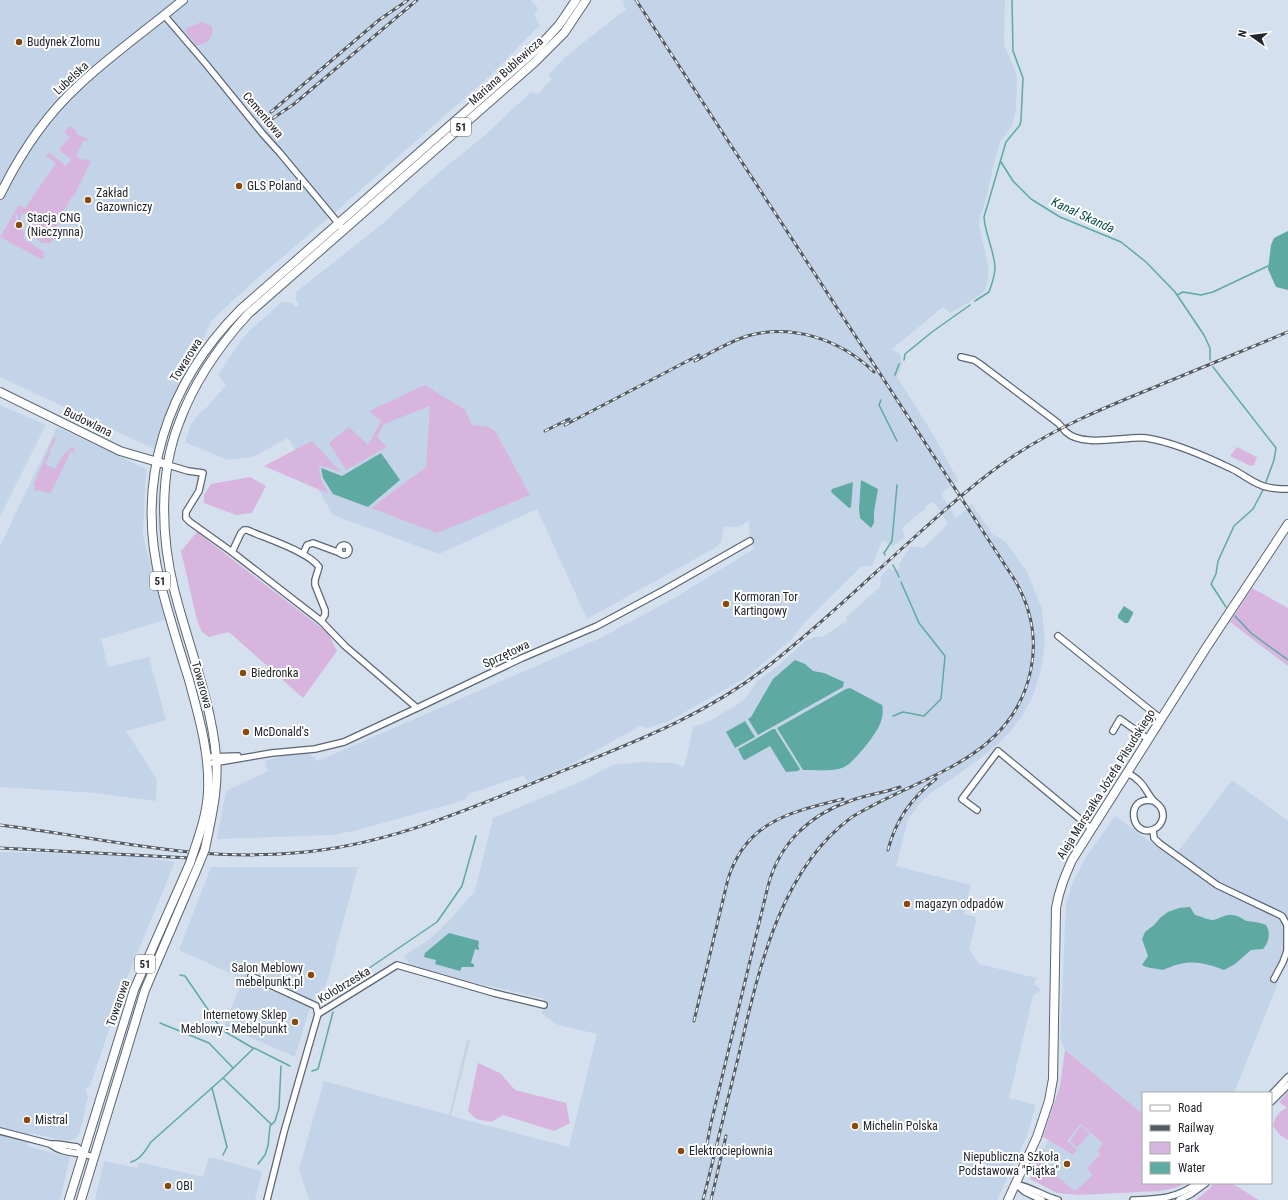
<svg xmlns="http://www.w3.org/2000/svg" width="1288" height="1200" font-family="'Roboto Condensed',sans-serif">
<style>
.built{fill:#c4d4e8;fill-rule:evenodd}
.green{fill:#d7b5df}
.water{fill:#5ea9a2}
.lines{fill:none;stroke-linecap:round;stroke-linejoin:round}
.stream{stroke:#5ea9a2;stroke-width:1.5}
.street-casing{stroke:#5b6672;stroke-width:8}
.secondary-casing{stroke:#5b6672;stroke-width:10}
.primary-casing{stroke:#5b6672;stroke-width:10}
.street{stroke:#fff;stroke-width:5.5}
.secondary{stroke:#fff;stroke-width:8}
.primary{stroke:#fff;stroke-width:8}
.rail-casing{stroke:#535a62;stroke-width:3}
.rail{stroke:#fff;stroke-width:1.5;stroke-dasharray:4.5;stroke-linecap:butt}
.primary-bridge-casing{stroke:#5b6672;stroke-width:10;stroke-linecap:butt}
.primary-bridge{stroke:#fff;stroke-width:8}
.poi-dot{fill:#884a0b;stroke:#fff;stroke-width:1.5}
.labels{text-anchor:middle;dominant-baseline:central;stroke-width:4;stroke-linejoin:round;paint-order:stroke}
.shield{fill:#fff;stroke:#64676b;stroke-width:1}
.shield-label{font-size:11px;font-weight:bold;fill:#22262c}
.poi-label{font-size:12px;fill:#22262c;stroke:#fff;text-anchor:start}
.street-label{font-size:12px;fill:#22262c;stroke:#fff}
.water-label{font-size:13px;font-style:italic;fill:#0e514d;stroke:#fff}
</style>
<rect width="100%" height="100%" fill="#d4e0ee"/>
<g class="built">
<path d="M 0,0 L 530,0 L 538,8 L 534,15 L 540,25 L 492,74 L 332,215 L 252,283 L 211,321 L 154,449 L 0,377 Z"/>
<path d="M 625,0 L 1005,0 L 1004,45 L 1017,75 L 1016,109 L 1012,126 L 1000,142 L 995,159 L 984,207 L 980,216 L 979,225 L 989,269 L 987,284 L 984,292 L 966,304 L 950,313 L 943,307 L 892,349 L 900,354 L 902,365 L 897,377 L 931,431 L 958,480 L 954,484 L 969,506 L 972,504 L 993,535 L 1005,541 L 1027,572 L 1042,609 L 1045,643 L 1041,670 L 1033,696 L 1022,716 L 1010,732 L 999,743 L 977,761 L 931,793 L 920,803 L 908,820 L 896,866 L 971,885 L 964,914 L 977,917 L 969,949 L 979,964 L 1036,978 L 1034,984 L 1041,990 L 1033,996 L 1009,1098 L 1036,1105 L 1027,1136 L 997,1200 L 309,1200 L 299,1169 L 324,1081 L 449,1115 L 467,1040 L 470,1041 L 451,1116 L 569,1147 L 597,1034 L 558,1025 L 542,1014 L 545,999 L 481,984 L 410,965 L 404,956 L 428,940 L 451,919 L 472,894 L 474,894 L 493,818 L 580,782 L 613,765 L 641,762 L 673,763 L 683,767 L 687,755 L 693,727 L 710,721 L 744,700 L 758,680 L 778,666 L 805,641 L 814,637 L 822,637 L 847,621 L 846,617 L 880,587 L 881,576 L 889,568 L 893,571 L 900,568 L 899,564 L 911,546 L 923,548 L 948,524 L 936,504 L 934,504 L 932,502 L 925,506 L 926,508 L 902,528 L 905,537 L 893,546 L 884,541 L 882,541 L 872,566 L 861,567 L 802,625 L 792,639 L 744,679 L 671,720 L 648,728 L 640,726 L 570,765 L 528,782 L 524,775 L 469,794 L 465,800 L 354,831 L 332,835 L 217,839 L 226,791 L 268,771 L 265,761 L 287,755 L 308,753 L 318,761 L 600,638 L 669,601 L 754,549 L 750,541 L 749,521 L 738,527 L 724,527 L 721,543 L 715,548 L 587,619 L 537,509 L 439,554 L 333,515 L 288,438 L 253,457 L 228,460 L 185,442 L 191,424 L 199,414 L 208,406 L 226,385 L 218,375 L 241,340 L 249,331 L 282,302 L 290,302 L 297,307 L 299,304 L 296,300 L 296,292 L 382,224 L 436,175 L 484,136 L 531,92 L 538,94 L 552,79 L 548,75 L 565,57 L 626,9 L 622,2 ZM 951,486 L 966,509 L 956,518 L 941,494 Z"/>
<path d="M 0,405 L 46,425 L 0,517 Z"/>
<path d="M 57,427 L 146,469 L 143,536 L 165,620 L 101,639 L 108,667 L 149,657 L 166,720 L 126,731 L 157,779 L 156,801 L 96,793 L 0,787 L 0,546 Z"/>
<path d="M 1232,780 L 1288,821 L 1288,958 L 1234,1093 L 1143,1093 L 1143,1114 L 1065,1050 L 1060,1040 L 1066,904 L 1073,882 L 1086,857 L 1115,816 L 1173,858 Z"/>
<path d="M 0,852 L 127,855 L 175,862 L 124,985 L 90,1086 L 85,1089 L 88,1097 L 80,1132 L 75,1139 L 65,1141 L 30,1133 L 27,1146 L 70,1157 L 60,1200 L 0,1200 Z"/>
<path d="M 211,867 L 358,867 L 326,985 L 312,1001 L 295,1057 L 224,1026 L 243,979 L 179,950 Z"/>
<path d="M 1081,1124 L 1103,1144 L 1100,1153 L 1088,1170 L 1094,1175 L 1075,1191 L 1038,1161 L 1048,1140 L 1073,1155 L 1067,1141 Z"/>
<path d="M 209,1157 L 262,1171 L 255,1200 L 95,1200 L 104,1161 L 137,1168 L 139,1162 L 203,1177 Z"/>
</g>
<g class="green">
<path d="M 202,22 L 212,26 C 215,37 207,45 196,45 L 185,31 L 186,28 Z"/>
<path d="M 69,126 L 77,131 L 76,134 L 88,139 L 87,141 L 84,140 L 76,155 L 81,160 L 83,159 L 91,161 L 74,196 L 72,196 L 55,229 L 53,239 L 50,243 C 43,244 39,243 36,237 L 33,213 L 21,214 L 21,220 L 18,220 L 17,214 L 15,214 L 17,228 L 22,228 L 25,240 L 43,251 L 44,254 L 43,260 L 0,237 L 19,205 L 25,208 L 56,163 L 46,156 L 49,152 L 66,166 L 71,159 L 59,150 L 70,137 L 64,132 Z"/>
<path d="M 425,385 L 465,410 L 472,425 L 489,427 L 495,431 L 530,495 L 437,533 L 371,508 L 426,467 L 430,406 L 384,424 L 377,437 L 387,447 L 346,470 L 329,443 L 349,427 L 368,445 L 381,421 L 369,411 Z"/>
<path d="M 54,437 L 56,439 L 49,452 L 51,453 L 45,464 L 55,469 L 64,454 L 69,450 L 71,447 L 75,449 L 74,452 L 71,451 L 51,493 L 34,490 L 35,486 L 33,486 Z"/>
<path d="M 312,441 L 341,472 L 319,465 L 321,479 L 329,494 L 264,466 Z"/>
<path d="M 1237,447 L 1257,457 L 1254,465 L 1251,466 L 1230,456 Z"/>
<path d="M 250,477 L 266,486 L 252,513 L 236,515 L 204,503 L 204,495 L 211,484 Z"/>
<path d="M 197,532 L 328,633 L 337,651 L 303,698 L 229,632 L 209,637 L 202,632 L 197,620 L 181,551 Z"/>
<path d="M 1252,588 L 1288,608 L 1288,666 L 1230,622 Z"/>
<path d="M 1065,1050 L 1143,1114 L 1143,1183 L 1186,1183 L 1175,1188 L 1160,1191 L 1079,1195 L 1057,1193 L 1030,1179 L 1038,1161 L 1075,1191 L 1093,1175 L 1088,1170 L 1088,1167 L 1100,1154 L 1097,1151 L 1103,1144 L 1081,1124 L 1067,1141 L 1077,1150 L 1073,1155 L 1043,1137 L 1060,1086 Z"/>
<path d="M 478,1063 L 500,1073 L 515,1090 L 566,1103 L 570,1123 L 554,1131 L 503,1115 L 491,1122 L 476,1119 L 468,1111 Z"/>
<path d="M 1288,1092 L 1288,1140 L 1280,1135 L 1273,1126 C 1275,1118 1278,1111 1287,1108 L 1279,1102 Z"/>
<path d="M 1081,1126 L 1090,1133 L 1077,1148 L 1070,1141 Z"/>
<path d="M 1214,1183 L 1231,1183 L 1259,1200 L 1196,1200 L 1209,1189 Z"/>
</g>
<g class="water">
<path d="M 1288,231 L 1288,290 L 1276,287 L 1268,269 L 1271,245 L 1274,238 Z"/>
<path d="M 381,453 L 400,480 L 368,507 L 333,494 L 323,478 L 321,468 L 342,476 Z"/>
<path d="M 861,480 L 878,489 L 874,512 L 874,523 L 871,528 L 860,518 L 859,509 Z"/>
<path d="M 853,482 L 851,507 L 849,508 L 831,492 L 832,489 Z"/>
<path d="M 1124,606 L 1133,612 L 1133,614 L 1128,623 L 1125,623 L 1118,618 L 1118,615 Z"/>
<path d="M 795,660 L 805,664 L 813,671 L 824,673 L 844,682 L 843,687 L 758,735 L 748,719 L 751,717 L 773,679 Z"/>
<path d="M 850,688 L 882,705 C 884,710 882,719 880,724 C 876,734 854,763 844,767 C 834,772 815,770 803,770 L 777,728 L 846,689 Z"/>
<path d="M 745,721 L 755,737 L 735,748 L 726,732 Z"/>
<path d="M 773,729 L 775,729 L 800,769 L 798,771 L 786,772 L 770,746 L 745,760 L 743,759 L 738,749 Z"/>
<path d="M 1190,907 L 1195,915 C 1201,916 1207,920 1213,920 C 1220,919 1225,914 1232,915 C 1238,915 1242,919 1247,921 C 1254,922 1259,922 1266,925 C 1271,933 1269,942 1263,949 L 1251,950 L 1235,964 L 1224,970 C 1200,961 1187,959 1163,970 C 1156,968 1149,969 1142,965 L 1148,956 L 1142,939 L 1145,932 L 1154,925 L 1161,917 L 1168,912 L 1179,908 Z"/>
<path d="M 449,933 L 479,941 L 478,947 L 479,947 L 479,950 L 475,949 L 471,963 L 474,964 L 474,967 L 462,967 L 460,971 L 435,964 L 436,960 L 424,957 L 425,953 Z"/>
</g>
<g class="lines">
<g class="stream">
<path d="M 1001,162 L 1013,181 L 1031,199 L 1060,217 L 1121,242 L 1146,262 L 1175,292 L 1204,335 L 1210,348 L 1210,360"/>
<path d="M 1177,295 L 1183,292 L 1201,295 L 1213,292 L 1268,266"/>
<path d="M 975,301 L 989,292 C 992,284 995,275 995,267 C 994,250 985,234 984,217 L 1006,142 L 1020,125 L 1021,120 L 1023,78 L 1013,51 L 1012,0"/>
<path d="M 904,360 L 905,354 L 932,332 L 970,305"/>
<path d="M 1213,367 L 1276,448 L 1274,460 L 1266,482"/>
<path d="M 895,375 L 899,364"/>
<path d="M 881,400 L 879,405 L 897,441"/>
<path d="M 885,555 L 884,553 L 892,541 L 897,485"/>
<path d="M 893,565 L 899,577"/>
<path d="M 1226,607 L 1211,584 L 1216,574 L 1218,561 L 1234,526 L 1253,509 L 1263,490"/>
<path d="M 1235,616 L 1251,633 L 1288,660"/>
<path d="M 893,716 L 903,712 L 924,716 L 941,699 L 945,656 L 919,623 L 901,582"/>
<path d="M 180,975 L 185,976 L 222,1030 L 253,1048"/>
<path d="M 329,998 L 331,994 L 437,922 L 462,886 L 476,836"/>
<path d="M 160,1023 L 209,1043 L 233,1068"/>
<path d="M 312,1071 L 318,1069 L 333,1012"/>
<path d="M 223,1078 L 271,1124"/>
<path d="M 212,1088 L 227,1147 L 223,1155"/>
<path d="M 131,1162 C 140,1160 146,1150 151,1142 L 223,1078 L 254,1048 L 290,1066"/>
<path d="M 258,1164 L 265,1155 L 268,1146 L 270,1126 L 275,1121 L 279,1108 L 281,1066"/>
</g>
<defs>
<g id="street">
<path d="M 164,15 L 206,64 L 262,133 L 280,153 L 344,230"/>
<path d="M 961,357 L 974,360 L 980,364 L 1058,423 C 1061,426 1063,429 1066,432 C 1083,448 1124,436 1146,438 C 1174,442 1207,457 1232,469 C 1243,474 1255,485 1267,487 C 1274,489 1281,489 1288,489"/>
<path d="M 168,465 L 188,471 L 203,473 L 199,491 L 186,512 L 186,518 L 190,522 L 232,552 L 321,621 L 345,646 L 417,708"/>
<circle cx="344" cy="550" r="5"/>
<path d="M 232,552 L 241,533 L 244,530 L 247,530 C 265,538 309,552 319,567 L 315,580 L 315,585 L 325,610 L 325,615 L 321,621"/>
<path d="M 303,554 L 307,545 L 313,543 L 340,553"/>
<path d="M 1058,636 L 1161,719"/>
<path d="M 1113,731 L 1120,719 L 1148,739"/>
<path d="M 207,757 L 238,756"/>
<path d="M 213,763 L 272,753 L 315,749 L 344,742 L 417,708 L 522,658 L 597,626 L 664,590 L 750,541"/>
<path d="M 1127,773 C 1132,775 1136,778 1140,782 C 1145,787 1148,794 1152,799 C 1155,803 1159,804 1161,808 C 1163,811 1163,814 1163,817 C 1162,822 1159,827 1154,829 C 1131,840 1123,794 1154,801"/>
<path d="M 977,810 L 962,799 L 998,751 L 1092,829"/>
<path d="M 1153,830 L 1154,838 L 1159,843 L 1217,885 L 1282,916 L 1287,925 L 1287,951 L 1283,962 L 1274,979"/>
<path d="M 251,976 L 316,1006 L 318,1014"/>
<path d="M 1271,1095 L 1288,1077"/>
<path d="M 1271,1102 L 1288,1085"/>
<path d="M 0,1131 L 50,1144 L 57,1144 L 77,1147 L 83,1153"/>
<path d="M 50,1144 C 62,1154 79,1152 94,1157"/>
<path d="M 1015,1184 C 1031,1187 1043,1196 1058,1200"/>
<path d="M 1017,1185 L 1025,1192 L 1042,1200"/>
<path d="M 267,1200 L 284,1132 L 318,1014 L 397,965 L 494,993 L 544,1005"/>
<path d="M 1133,1200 C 1159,1199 1176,1199 1198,1183"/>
<path d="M 1179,1200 L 1191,1194 L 1206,1183"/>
</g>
<g id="secondary">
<path d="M 0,195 C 20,154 45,116 79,85 C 111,55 149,28 183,0"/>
<path d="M 0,392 L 120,451 L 168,465"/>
<path d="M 1008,1200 L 1037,1137 L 1049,1101 L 1053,1079 L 1056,908 C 1059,890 1065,876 1072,860 L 1206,648 L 1288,524"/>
</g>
<g id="primary">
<path d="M 195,848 C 201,830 207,812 208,792 C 210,754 199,717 189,680 C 179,648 169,617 161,585 C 134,481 167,383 241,309 L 537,49 L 559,25 L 576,0"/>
<path d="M 205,849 C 211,819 219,788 216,756 C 211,700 188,645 174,589 C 161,537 159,474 179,423 C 194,382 219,346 248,314 L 535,62 L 564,33 L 586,0"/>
<path d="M 69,1200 L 134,990 L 190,863"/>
<path d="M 81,1200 L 145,990 L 199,864"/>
</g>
</defs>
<use href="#street" class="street-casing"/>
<use href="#secondary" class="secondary-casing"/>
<use href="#primary" class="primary-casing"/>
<use href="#street" class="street"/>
<use href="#secondary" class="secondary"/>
<use href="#primary" class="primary"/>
<defs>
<g id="rail">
<path d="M 636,0 L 1016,582 C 1031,609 1037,639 1031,669 C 1013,761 920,775 852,817 C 778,871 758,974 738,1058 C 726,1106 715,1153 703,1200"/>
<path d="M 271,112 L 379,20 L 408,0"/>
<path d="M 266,123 L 294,104 L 417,0"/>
<path d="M 695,361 C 712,352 729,342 747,336 C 793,323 841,340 874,372"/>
<path d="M 565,425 L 699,355"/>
<path d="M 545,431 L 569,419"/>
<path d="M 0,825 C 98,837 195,862 294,853 C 387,846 469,809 555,774 C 632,743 706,716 772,663 C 823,623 870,577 918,534 C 948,507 978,480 1012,457 C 1057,427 1106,407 1155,387 C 1199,369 1244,350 1288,332"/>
<path d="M 0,848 L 190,858"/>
<path d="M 888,850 C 895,822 912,797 936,779"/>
<path d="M 694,1021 L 728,879 C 746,821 791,812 843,799"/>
<path d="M 707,1144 L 711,1123 L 768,886 C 779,844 809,815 850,801 C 866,795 883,793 900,787"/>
<path d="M 711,1200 L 726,1136"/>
</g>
</defs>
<use href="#rail" class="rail-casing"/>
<use href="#rail" class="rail"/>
<defs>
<g id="primary-bridge">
<path d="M 190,863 L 195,848"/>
<path d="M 199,864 L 205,849"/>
</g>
</defs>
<use href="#primary-bridge" class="primary-bridge-casing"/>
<use href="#primary-bridge" class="primary-bridge"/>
</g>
<g class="poi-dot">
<circle cx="19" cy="42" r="4"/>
<circle cx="239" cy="186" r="4"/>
<circle cx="88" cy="200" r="4"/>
<circle cx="19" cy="225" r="4"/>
<circle cx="726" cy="604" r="4"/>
<circle cx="243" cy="673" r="4"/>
<circle cx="246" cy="732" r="4"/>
<circle cx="907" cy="904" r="4"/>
<circle cx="311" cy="975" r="4"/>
<circle cx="295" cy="1022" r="4"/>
<circle cx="27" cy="1120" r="4"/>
<circle cx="855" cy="1126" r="4"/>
<circle cx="681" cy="1151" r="4"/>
<circle cx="1067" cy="1164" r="4"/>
<circle cx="168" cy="1186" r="4"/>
</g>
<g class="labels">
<g class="shield">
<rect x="451" y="118" width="20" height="18" rx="3"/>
<rect x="150" y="572" width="20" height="18" rx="3"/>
<rect x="135" y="955" width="20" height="18" rx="3"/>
</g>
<g class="shield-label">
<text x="461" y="127">51</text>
<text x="160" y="581">51</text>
<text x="145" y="964">51</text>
</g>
<g class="poi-label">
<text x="27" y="42">Budynek Złomu</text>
<text x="247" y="186">GLS Poland</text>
<text x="96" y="193">Zakład<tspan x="96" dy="14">Gazowniczy</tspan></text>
<text x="27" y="218">Stacja CNG<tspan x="27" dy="14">(Nieczynna)</tspan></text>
<text x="734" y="597">Kormoran Tor<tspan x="734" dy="14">Kartingowy</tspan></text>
<text x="251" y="673">Biedronka</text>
<text x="254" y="732">McDonald's</text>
<text x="915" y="904">magazyn odpadów</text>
<text x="303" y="968" text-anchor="end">Salon Meblowy<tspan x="303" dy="14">mebelpunkt.pl</tspan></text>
<text x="287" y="1015" text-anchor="end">Internetowy Sklep<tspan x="287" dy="14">Meblowy - Mebelpunkt</tspan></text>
<text x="35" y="1120">Mistral</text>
<text x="863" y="1126">Michelin Polska</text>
<text x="689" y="1151">Elektrociepłownia</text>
<text x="1059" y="1157" text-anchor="end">Niepubliczna Szkoła<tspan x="1059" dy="14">Podstawowa "Piątka"</tspan></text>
<text x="176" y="1186">OBI</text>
</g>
<g class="street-label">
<text transform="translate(506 71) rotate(-42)">Mariana Bublewicza</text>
<text transform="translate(71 78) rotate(-43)">Lubelska</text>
<text transform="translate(263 115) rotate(50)">Cementowa</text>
<text transform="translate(186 360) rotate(-58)">Towarowa</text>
<text transform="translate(88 422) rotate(26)">Budowlana</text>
<text transform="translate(506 654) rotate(-25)">Sprzętowa</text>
<text transform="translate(202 685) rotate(74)">Towarowa</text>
<text transform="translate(1106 784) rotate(-58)">Aleja Marszałka Józefa Piłsudskiego</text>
<text transform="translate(344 985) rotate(-31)">Kołobrzeska</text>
<text transform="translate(118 1003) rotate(-71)">Towarowa</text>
</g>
<g class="water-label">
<text transform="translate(1083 215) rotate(25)">Kanał Skanda</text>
</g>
</g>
<rect x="1142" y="1092" width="130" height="92" fill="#ffffff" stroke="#a7a8ab"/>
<rect x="1150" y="1105" width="20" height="6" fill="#ffffff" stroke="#a7a8ab"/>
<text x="1178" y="1112" font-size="12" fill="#22262c">Road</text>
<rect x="1150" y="1125" width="20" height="6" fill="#535a62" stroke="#a7a8ab"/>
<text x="1178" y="1132" font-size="12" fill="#22262c">Railway</text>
<rect x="1150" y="1142" width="20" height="12" fill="#d7b5df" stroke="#a7a8ab"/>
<text x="1178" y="1152" font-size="12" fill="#22262c">Park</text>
<rect x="1150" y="1162" width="20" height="12" fill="#5ea9a2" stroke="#a7a8ab"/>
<text x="1178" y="1172" font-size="12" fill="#22262c">Water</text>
<g transform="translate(1252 36) rotate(284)" stroke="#ffffff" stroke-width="3" paint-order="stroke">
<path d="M0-3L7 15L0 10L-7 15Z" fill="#22262c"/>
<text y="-6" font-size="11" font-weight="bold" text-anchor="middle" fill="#22262c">N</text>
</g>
</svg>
